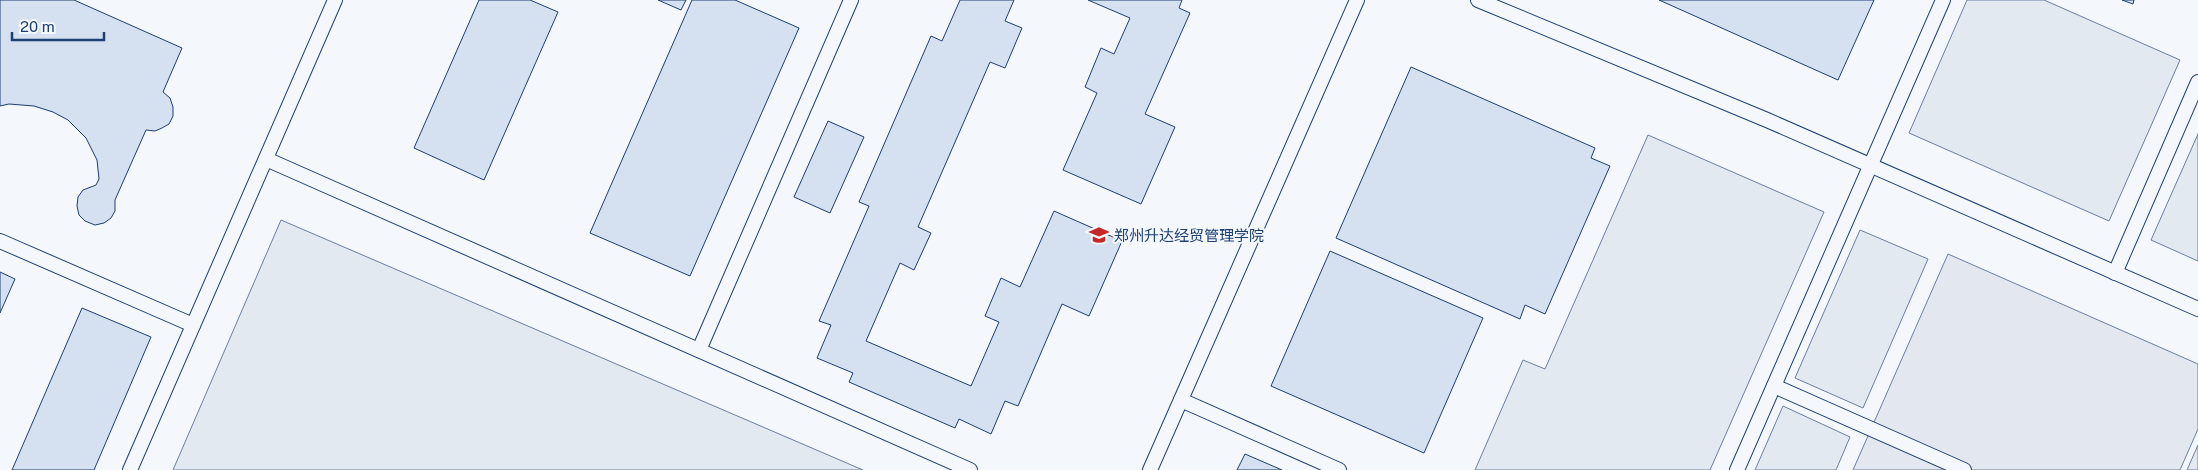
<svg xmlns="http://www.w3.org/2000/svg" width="2198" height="470" font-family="'Public Sans','Noto Sans SC',sans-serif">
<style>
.green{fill:#e3e9f0;stroke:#687fa3}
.parking{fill:#e3e8f0;stroke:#687fa3}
.building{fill:#d5e0f0;stroke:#1d3f73}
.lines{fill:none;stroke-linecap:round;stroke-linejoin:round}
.service-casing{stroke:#1d3f73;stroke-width:16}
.service{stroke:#f4f7fb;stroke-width:14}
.labels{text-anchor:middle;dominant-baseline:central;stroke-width:4;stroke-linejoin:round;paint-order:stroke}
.poi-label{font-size:15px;fill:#1d3f73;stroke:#f4f7fb;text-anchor:start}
</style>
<rect width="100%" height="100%" fill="#f4f7fb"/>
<g class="green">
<path d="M 1967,0 L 2044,0 L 2180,60 L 2109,221 L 1909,133 Z"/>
<path d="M 2198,134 L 2198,261 L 2151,240 Z"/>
<path d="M 1648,135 L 1824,212 L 1710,470 L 1475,470 L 1523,360 L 1545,369 Z"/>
<path d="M 281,220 L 863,470 L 173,470 Z"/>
<path d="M 1860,230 L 1928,259 L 1863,408 L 1795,378 Z"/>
<path d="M 1783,406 L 1850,437 L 1836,470 L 1755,470 Z"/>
<path d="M 2198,445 L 2198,470 L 2187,470 Z"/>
</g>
<path class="parking" d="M 1948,254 L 2198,364 L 2198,429 L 2180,470 L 1853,470 Z"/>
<g class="building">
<path d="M 0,0 L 74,0 L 182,48 L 163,92 L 170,98 L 173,107 L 173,116 L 169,124 L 162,128 L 155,131 L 146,130 L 115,200 L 115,211 L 111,218 L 104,223 L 95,225 L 85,221 L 79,215 L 77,206 L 78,197 L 83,190 L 96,185 L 99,179 L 97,160 L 86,138 L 68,120 L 53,112 L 34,106 L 9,104 L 0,106 Z"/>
<path d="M 479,0 L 530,0 L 558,12 L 484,180 L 414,148 Z"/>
<path d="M 658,0 L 686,0 L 681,10 Z"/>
<path d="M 692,0 L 735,0 L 799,28 L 690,276 L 590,233 Z"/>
<path d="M 960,0 L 1014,0 L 1005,21 L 1022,28 L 1005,68 L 990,62 L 918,227 L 931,233 L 914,270 L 900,263 L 866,341 L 971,386 L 999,322 L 985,316 L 1001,278 L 1020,287 L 1054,211 L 1122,241 L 1089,316 L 1062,304 L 1018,406 L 1005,401 L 991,434 L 959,419 L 955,428 L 849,382 L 853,373 L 817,358 L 831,325 L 819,321 L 869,206 L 859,202 L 931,36 L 942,41 Z"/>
<path d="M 1088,0 L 1182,0 L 1179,8 L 1190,13 L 1145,114 L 1175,127 L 1141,204 L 1063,170 L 1097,93 L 1085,87 L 1101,48 L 1114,54 L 1130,18 Z"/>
<path d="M 1659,0 L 1874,0 L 1838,80 Z"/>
<path d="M 2122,0 L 2134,0 L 2133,4 Z"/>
<path d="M 1411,67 L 1595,148 L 1591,158 L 1610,166 L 1545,314 L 1525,305 L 1520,319 L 1336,238 Z"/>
<path d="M 828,121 L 864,137 L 830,213 L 794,197 Z"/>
<path d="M 1330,251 L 1483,318 L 1424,453 L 1271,386 Z"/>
<path d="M 0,272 L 15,279 L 0,313 Z"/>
<path d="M 82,308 L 151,337 L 94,470 L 12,470 Z"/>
<path d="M 1245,454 L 1282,470 L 1237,470 Z"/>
</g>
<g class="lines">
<defs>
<g id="service">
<path d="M 1478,0 L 1767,120 L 2198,309"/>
<path d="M 266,159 L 970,470"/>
<path d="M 0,241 L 193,325"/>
<path d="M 2115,273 L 2198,82"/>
<path d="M 699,350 L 851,0"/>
<path d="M 1774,386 L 1964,470"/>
<path d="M 1181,400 L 1339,470"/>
<path d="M 130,470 L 335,0"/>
<path d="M 1150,470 L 1357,0"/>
<path d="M 1737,470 L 1943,0"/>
</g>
</defs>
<use href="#service" class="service-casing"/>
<use href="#service" class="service"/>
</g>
<defs>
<symbol id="university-bare" viewBox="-9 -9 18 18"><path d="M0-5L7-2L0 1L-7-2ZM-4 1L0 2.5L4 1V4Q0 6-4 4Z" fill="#c62828" stroke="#f4f7fb" stroke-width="2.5" paint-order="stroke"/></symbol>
</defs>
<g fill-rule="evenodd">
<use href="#university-bare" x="1085" y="221" width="28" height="28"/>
</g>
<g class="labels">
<g class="poi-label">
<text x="1114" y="235">郑州升达经贸管理学院</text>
</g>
</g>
<path d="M12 32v8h92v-8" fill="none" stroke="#1d3f73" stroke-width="2.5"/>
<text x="20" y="32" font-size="15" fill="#1d3f73" stroke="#f4f7fb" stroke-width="4" paint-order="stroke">20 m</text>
</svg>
